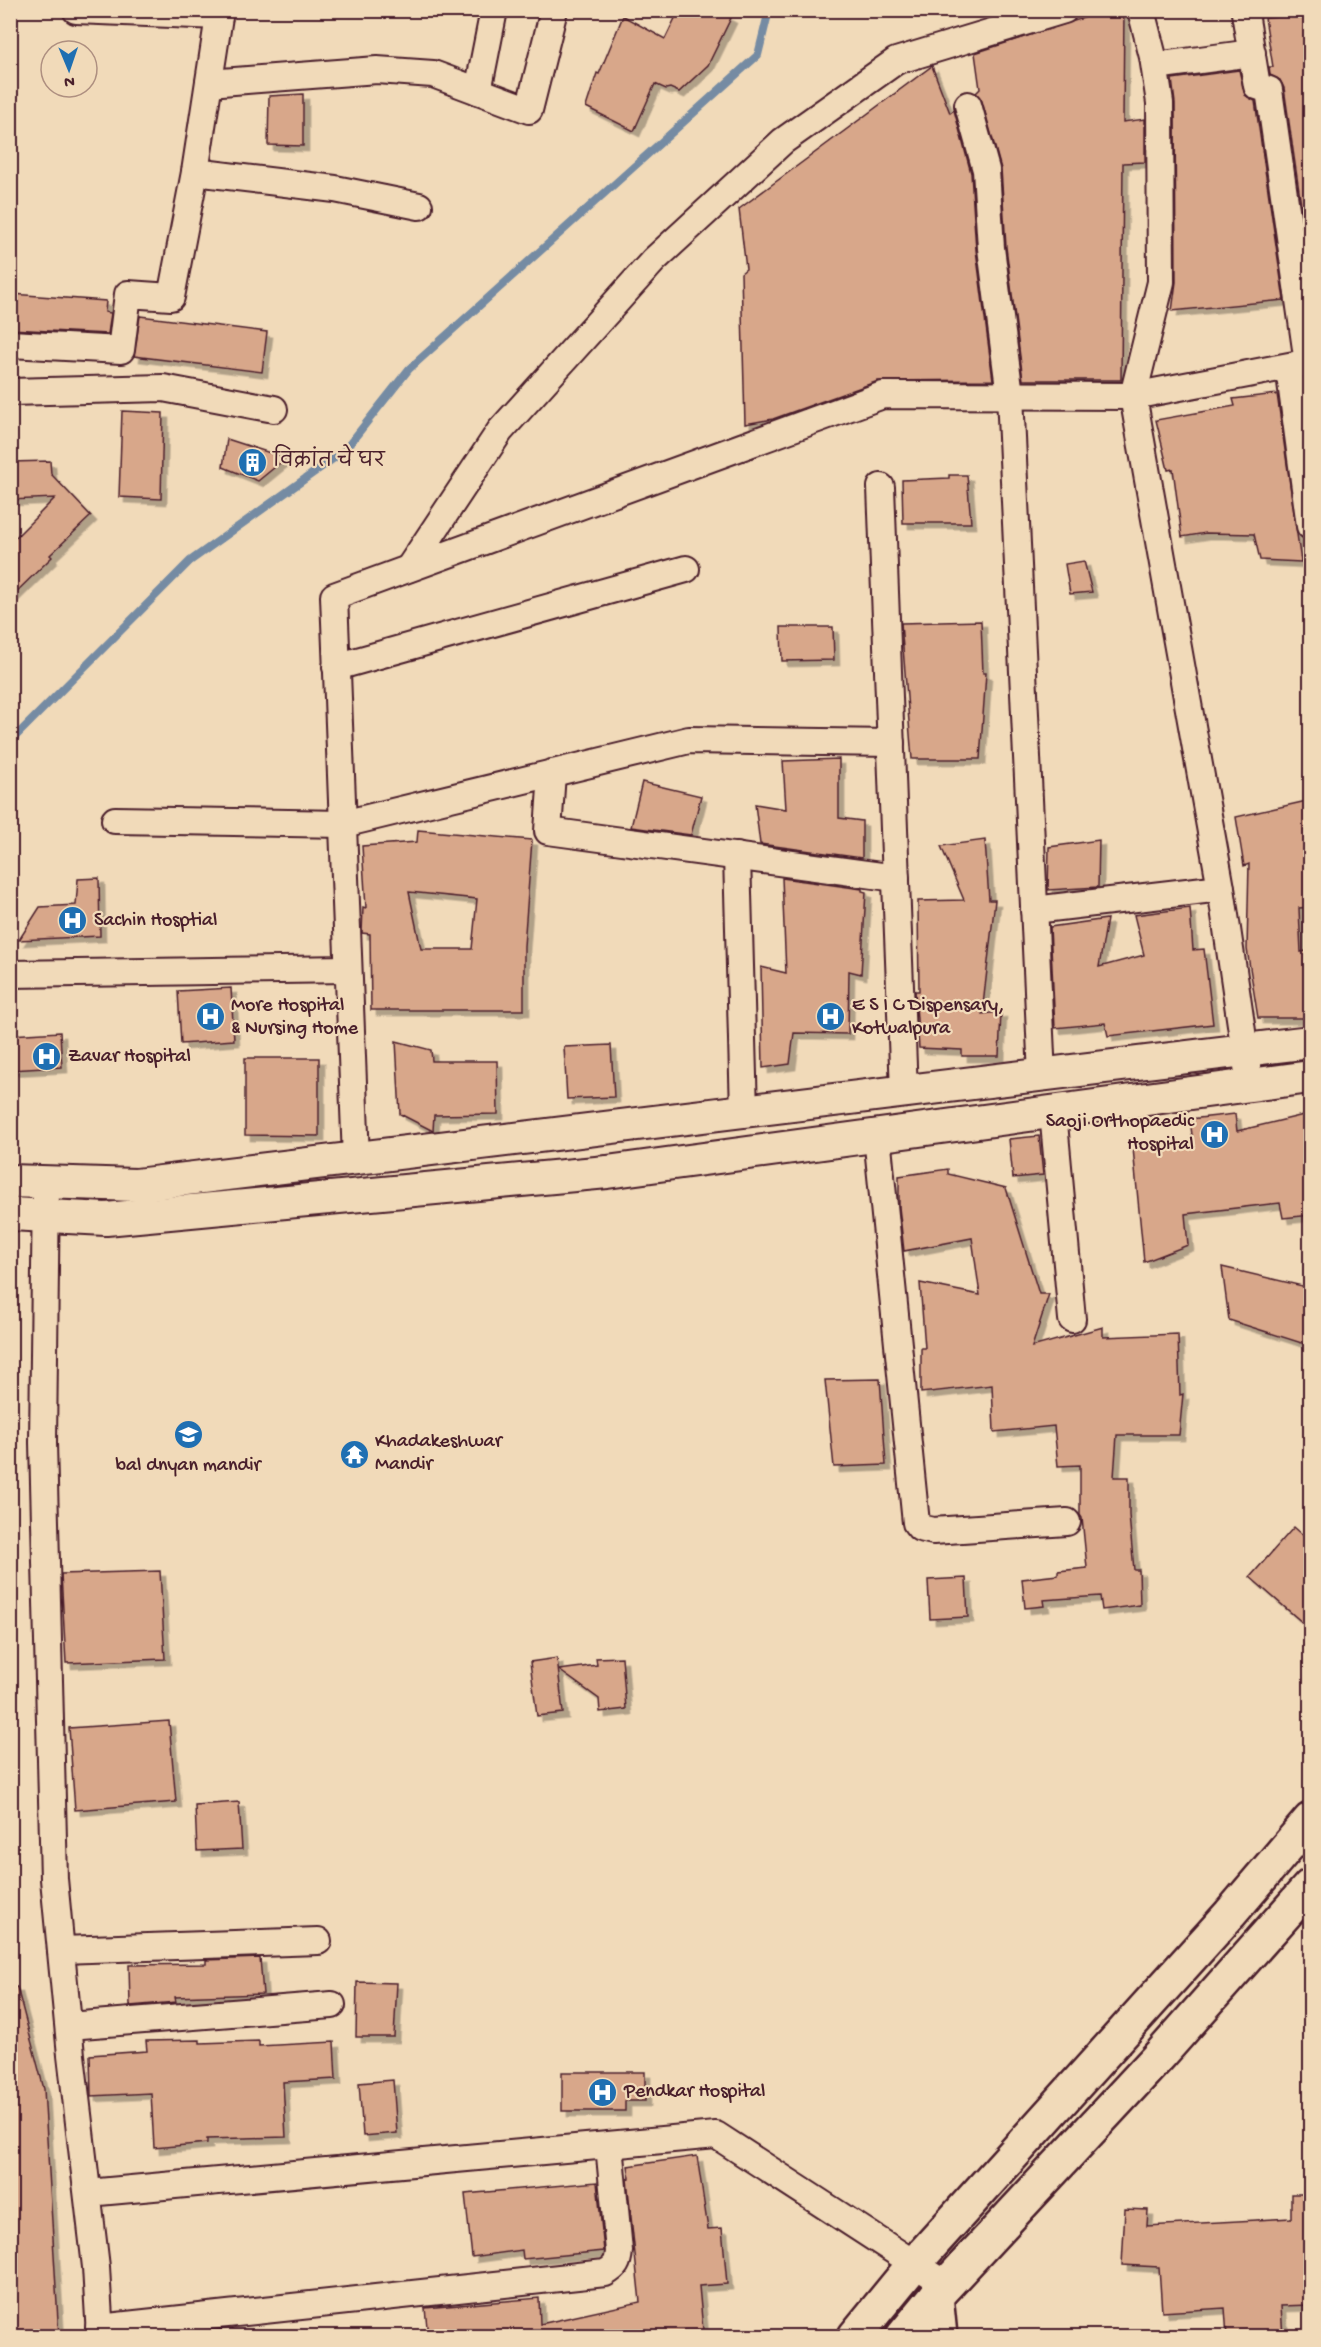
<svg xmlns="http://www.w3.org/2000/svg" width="1321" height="2347" font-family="'Gochi Hand','Playpen Sans Deva',sans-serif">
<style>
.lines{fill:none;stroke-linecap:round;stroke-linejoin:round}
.stream{stroke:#758ba3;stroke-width:8}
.building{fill:#d8a78a;stroke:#4a1f2b;stroke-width:1.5;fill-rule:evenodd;filter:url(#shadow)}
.minor-casing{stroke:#4a1f2b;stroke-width:30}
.tertiary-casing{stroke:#4a1f2b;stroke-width:36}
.primary-casing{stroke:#4a1f2b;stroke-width:38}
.minor{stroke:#f1dab9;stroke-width:26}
.tertiary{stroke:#f1dab9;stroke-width:32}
.primary{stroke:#f1dab9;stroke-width:33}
.labels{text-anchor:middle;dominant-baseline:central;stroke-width:4.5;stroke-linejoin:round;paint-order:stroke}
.poi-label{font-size:20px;fill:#4a1f2b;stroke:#f1dab9;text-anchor:start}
</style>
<defs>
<filter id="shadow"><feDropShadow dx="5.5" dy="5.5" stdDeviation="0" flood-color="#0004"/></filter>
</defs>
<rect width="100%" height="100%" fill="#f1dab9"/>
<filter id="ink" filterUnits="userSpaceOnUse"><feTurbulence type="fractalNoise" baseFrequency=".0167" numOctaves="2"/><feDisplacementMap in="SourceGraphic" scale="12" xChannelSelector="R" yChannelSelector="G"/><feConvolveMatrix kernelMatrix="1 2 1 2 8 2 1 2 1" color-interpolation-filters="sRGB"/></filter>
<g filter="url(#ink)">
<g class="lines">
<path class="stream" d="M 10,742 L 190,561 L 344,451 L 409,369 L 758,55 L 769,10"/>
</g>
<g class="building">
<path d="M 679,10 L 716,10 L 731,18 L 708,65 L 679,92 L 670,88 L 666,89 L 655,84 L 634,131 L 586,107 L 597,73 L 599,74 L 623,16 L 665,39 Z"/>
<path d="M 1108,10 L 1124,10 L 1123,122 L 1145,119 L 1145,162 L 1123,163 L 1121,380 L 1023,380 L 1006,247 L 1001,169 L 982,101 L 976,93 L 980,89 L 975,53 Z"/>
<path d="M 1311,15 L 1311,274 L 1284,88 L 1280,80 L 1270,75 L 1269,67 L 1273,67 L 1265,18 Z"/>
<path d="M 932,66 L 950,113 L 954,110 L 971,173 L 976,250 L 993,380 L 878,381 L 773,419 L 745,424 L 741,273 L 746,269 L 739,209 Z"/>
<path d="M 1239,70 L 1245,95 L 1255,101 L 1284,300 L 1172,311 L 1176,282 L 1175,103 L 1172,79 Z"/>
<path d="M 303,94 L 303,146 L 268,145 L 269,96 Z"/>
<path d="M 12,294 L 106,301 L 105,312 L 111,313 L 108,334 L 10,329 Z"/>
<path d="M 140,316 L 267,332 L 262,372 L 134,356 Z"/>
<path d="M 1277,394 L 1301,562 L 1260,560 L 1254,534 L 1206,533 L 1182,537 L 1173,469 L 1168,470 L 1156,420 L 1235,406 L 1233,399 Z"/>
<path d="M 122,411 L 163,413 L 161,499 L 119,497 Z"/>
<path d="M 227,439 L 286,458 L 258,481 L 223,467 Z"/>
<path d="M 50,461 L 51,474 L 91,516 L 50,555 L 52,557 L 10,598 L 10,543 L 55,498 L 10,500 L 10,462 Z"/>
<path d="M 949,475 L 967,475 L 971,523 L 903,523 L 902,480 L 949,478 Z"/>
<path d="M 1084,561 L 1092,592 L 1070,594 L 1065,564 Z"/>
<path d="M 981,621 L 983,673 L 986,673 L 980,759 L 912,759 L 901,623 Z"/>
<path d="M 781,627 L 833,627 L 834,660 L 782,661 Z"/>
<path d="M 839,759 L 839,818 L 862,821 L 862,858 L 760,844 L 755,804 L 786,809 L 783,761 Z"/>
<path d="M 642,782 L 701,796 L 691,835 L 631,827 Z"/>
<path d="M 1311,800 L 1311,907 L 1299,908 L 1301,952 L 1311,950 L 1311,1018 L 1258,1018 L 1247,949 L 1249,864 L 1244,866 L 1236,817 Z"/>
<path d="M 418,830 L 532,840 L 524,946 L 524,1010 L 371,1010 L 370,934 L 362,933 L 363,907 L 366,908 L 362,846 L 417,842 ZM 409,892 L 477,899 L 472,949 L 421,949 Z"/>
<path d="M 985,840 L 989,900 L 995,900 L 982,1014 L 1001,1012 L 999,1056 L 962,1056 L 962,1050 L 919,1048 L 915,991 L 919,991 L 918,901 L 964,900 L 941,846 Z"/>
<path d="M 1099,840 L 1098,887 L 1048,890 L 1049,847 Z"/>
<path d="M 99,878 L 100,936 L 19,940 L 40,907 L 76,905 L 78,879 Z"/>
<path d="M 782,878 L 862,889 L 862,891 L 866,892 L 861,974 L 849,971 L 848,1034 L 794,1033 L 790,1064 L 763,1068 L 761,967 L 786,973 Z"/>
<path d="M 1190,908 L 1193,950 L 1204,949 L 1213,1024 L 1108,1036 L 1105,1023 L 1055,1028 L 1050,927 L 1107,919 L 1099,967 L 1144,955 L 1134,915 Z"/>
<path d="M 231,988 L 234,1040 L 181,1044 L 178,991 Z"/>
<path d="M 60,1032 L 62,1067 L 10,1070 L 10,1035 Z"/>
<path d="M 396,1041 L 431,1050 L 432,1061 L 497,1061 L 498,1114 L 434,1115 L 433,1131 L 400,1114 Z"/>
<path d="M 611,1045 L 614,1097 L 567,1099 L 564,1047 Z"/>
<path d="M 245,1058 L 319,1058 L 319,1136 L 245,1135 Z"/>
<path d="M 1235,1114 L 1237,1131 L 1308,1114 L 1311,1145 L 1311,1215 L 1283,1218 L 1280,1203 L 1185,1214 L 1188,1245 L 1144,1262 L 1133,1148 L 1193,1143 L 1190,1119 Z"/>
<path d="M 1039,1136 L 1043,1175 L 1013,1178 L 1009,1139 Z"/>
<path d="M 948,1169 L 948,1174 L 1006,1188 L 1039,1294 L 1049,1294 L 1032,1347 L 1103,1327 L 1103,1337 L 1178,1334 L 1180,1395 L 1183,1394 L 1179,1435 L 1117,1435 L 1114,1477 L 1129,1477 L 1129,1515 L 1134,1570 L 1139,1570 L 1140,1605 L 1102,1610 L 1100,1596 L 1043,1600 L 1044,1606 L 1025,1608 L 1022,1579 L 1058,1575 L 1058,1571 L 1087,1568 L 1082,1518 L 1080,1515 L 1080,1465 L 1058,1466 L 1054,1426 L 994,1432 L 992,1385 L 921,1393 L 921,1348 L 925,1348 L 920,1283 L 980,1295 L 972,1238 L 904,1251 L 899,1207 L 899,1176 Z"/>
<path d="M 1222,1267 L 1311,1288 L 1311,1346 L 1229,1320 Z"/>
<path d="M 880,1379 L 886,1465 L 834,1467 L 825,1380 Z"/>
<path d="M 1294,1527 L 1311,1542 L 1311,1630 L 1250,1577 Z"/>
<path d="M 160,1571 L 165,1659 L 66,1663 L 61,1574 Z"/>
<path d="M 966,1578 L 968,1617 L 930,1619 L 928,1580 Z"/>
<path d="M 622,1657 L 626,1709 L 600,1712 L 599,1699 L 559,1670 L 597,1665 L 596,1658 Z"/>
<path d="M 557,1658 L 563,1713 L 537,1716 L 530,1662 Z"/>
<path d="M 169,1721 L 176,1802 L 75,1810 L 69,1728 Z"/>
<path d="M 239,1802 L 242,1849 L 197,1851 L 195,1805 Z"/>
<path d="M 260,1958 L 263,1994 L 175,1997 L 176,2002 L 130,2006 L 129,1965 L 206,1964 L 206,1960 Z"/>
<path d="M 357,1982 L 397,1983 L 394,2037 L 356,2037 Z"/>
<path d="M 10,1987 L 17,1987 L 44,2089 L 59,2337 L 10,2337 Z"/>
<path d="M 200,2040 L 200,2043 L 259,2041 L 259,2046 L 334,2042 L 336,2079 L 283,2082 L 286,2137 L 207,2139 L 207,2143 L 154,2148 L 151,2093 L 91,2096 L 90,2055 L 147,2051 L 146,2041 Z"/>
<path d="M 562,2072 L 645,2072 L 645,2101 L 625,2101 L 625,2111 L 562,2111 Z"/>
<path d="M 393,2080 L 397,2133 L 363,2136 L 359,2083 Z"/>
<path d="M 697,2156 L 708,2229 L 722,2228 L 727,2284 L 699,2286 L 703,2330 L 632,2337 L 428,2337 L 425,2308 L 539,2298 L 540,2324 L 640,2302 L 627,2179 L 630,2178 L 628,2166 Z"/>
<path d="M 597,2182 L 604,2251 L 523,2259 L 522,2250 L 472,2257 L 465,2194 Z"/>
<path d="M 1291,2194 L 1311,2194 L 1311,2305 L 1281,2306 L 1283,2337 L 1227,2337 L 1225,2308 L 1162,2312 L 1159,2267 L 1122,2265 L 1125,2209 L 1148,2210 L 1147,2226 L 1291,2218 Z"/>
</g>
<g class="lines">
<defs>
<g id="minor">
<path d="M 76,10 L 219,16"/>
<path d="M 1141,10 L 1153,57 L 1160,103 L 1161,282 L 1133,396 L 1221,888 L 1250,1086"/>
<path d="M 1249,10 L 1245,13 L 1257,86 L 1269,90 L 1308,363"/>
<path d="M 1155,66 L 1252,53"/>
<path d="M 209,83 L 377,70 L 433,74 L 529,110 L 554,10"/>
<path d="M 478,91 L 494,10"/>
<path d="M 968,105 L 986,170 L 991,248 L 1010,395 L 1042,1076"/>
<path d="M 195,172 L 335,189 L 419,206"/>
<path d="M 10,344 L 121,350 L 128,294 L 171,297 L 195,172 L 220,10"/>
<path d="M 1289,367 L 1310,526"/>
<path d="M 10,392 L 163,388 L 274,409"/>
<path d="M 881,487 L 904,1092"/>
<path d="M 409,568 L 500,431 L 654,260 L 783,141 L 896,61 L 1064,10"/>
<path d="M 336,667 L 686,569"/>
<path d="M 552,773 L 548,831 L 896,878"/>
<path d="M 115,820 L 343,824 L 689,740 L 891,743"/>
<path d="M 737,856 L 744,1112"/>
<path d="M 1034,910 L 1221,888"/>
<path d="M 10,974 L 348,969"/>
<path d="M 1053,1112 L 1072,1319"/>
<path d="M 877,1136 L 916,1523 L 920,1528 L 933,1531 L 1067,1522"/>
<path d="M 356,1159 L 334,596 L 883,395 L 1133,396 L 1310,362"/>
<path d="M 46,1182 L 43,1443 L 54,1879 L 71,2055 L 96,2267 L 100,2336"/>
<path d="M 61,1950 L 318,1941"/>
<path d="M 69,2026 L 332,2005"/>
<path d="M 88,2193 L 716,2135 L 947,2285"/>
<path d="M 99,2328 L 605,2273 C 616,2267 618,2263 619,2251 L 609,2145"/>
</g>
<g id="tertiary">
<path d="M 10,1181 L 136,1185 L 1310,1042"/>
<path d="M 10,1214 L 106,1219 L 607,1172 L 1310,1077"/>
</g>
<g id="primary">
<path d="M 936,2296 L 940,2336"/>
<path d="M 855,2336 L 914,2264 L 1230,1914 L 1310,1820"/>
<path d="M 903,2336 L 936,2296 L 1161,2054 L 1310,1886"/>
</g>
</defs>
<use href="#minor" class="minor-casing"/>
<use href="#tertiary" class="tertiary-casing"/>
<use href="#primary" class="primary-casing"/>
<use href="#minor" class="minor"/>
<use href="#tertiary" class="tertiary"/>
<use href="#primary" class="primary"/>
</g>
</g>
<defs>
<symbol id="building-disc" viewBox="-11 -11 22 22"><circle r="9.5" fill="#1f6fb2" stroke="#f1dab9"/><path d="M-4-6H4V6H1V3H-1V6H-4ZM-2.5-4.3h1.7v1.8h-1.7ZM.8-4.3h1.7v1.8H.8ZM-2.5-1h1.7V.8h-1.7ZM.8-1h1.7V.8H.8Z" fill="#fff"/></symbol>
<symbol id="hospital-disc" viewBox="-11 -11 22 22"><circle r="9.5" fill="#1f6fb2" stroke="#f1dab9"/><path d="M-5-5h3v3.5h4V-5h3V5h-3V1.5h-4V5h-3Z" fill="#fff"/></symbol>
<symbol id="school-disc" viewBox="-11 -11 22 22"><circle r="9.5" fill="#1f6fb2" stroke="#f1dab9"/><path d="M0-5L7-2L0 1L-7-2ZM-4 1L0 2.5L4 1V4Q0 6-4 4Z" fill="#fff"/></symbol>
<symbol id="temple-disc" viewBox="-11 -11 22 22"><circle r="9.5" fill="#1f6fb2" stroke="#f1dab9"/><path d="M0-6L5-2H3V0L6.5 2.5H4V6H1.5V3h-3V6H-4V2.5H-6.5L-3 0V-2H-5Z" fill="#fff"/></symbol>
</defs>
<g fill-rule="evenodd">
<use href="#building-disc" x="236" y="446" width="33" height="33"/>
<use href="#hospital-disc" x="56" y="904" width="33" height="33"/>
<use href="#hospital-disc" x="194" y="1000" width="33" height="33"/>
<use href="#hospital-disc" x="814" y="1000" width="33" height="33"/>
<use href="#hospital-disc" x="30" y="1040" width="33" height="33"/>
<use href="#hospital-disc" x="1198" y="1118" width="33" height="33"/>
<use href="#school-disc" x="172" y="1418" width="33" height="33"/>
<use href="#temple-disc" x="338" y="1438" width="33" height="33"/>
<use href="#hospital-disc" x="586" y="2076" width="33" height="33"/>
</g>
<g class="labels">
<g class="poi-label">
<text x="273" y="462">विक्रांत चे घर</text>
<text x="94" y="921">Sachin Hosptial</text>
<text x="231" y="1006">More Hospital<tspan x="231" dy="23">&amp; Nursing Home</tspan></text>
<text x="852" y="1006">E S I C Dispensary,<tspan x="852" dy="23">Kotwalpura</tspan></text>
<text x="68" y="1057">Zavar Hospital</text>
<text x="1194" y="1122" text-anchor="end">Saoji Orthopaedic<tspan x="1194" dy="23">Hospital</tspan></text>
<text x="375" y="1442">Khadakeshwar<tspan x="375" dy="23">Mandir</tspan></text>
<text x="188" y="1466" text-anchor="middle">bal dnyan mandir</text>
<text x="624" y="2092">Pendkar Hospital</text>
</g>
</g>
<rect width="1321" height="2347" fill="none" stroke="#f1dab9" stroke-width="36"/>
<rect x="18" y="18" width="1285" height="2311" fill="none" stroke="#4a1f2b" stroke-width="2" filter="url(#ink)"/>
<g transform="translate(69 69) rotate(178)"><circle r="28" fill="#f1dab9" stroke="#ae8f80" stroke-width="1.5"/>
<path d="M0-4.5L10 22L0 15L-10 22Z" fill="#1f6fb2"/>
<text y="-9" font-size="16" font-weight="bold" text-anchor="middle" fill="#4a1f2b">N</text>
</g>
</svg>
